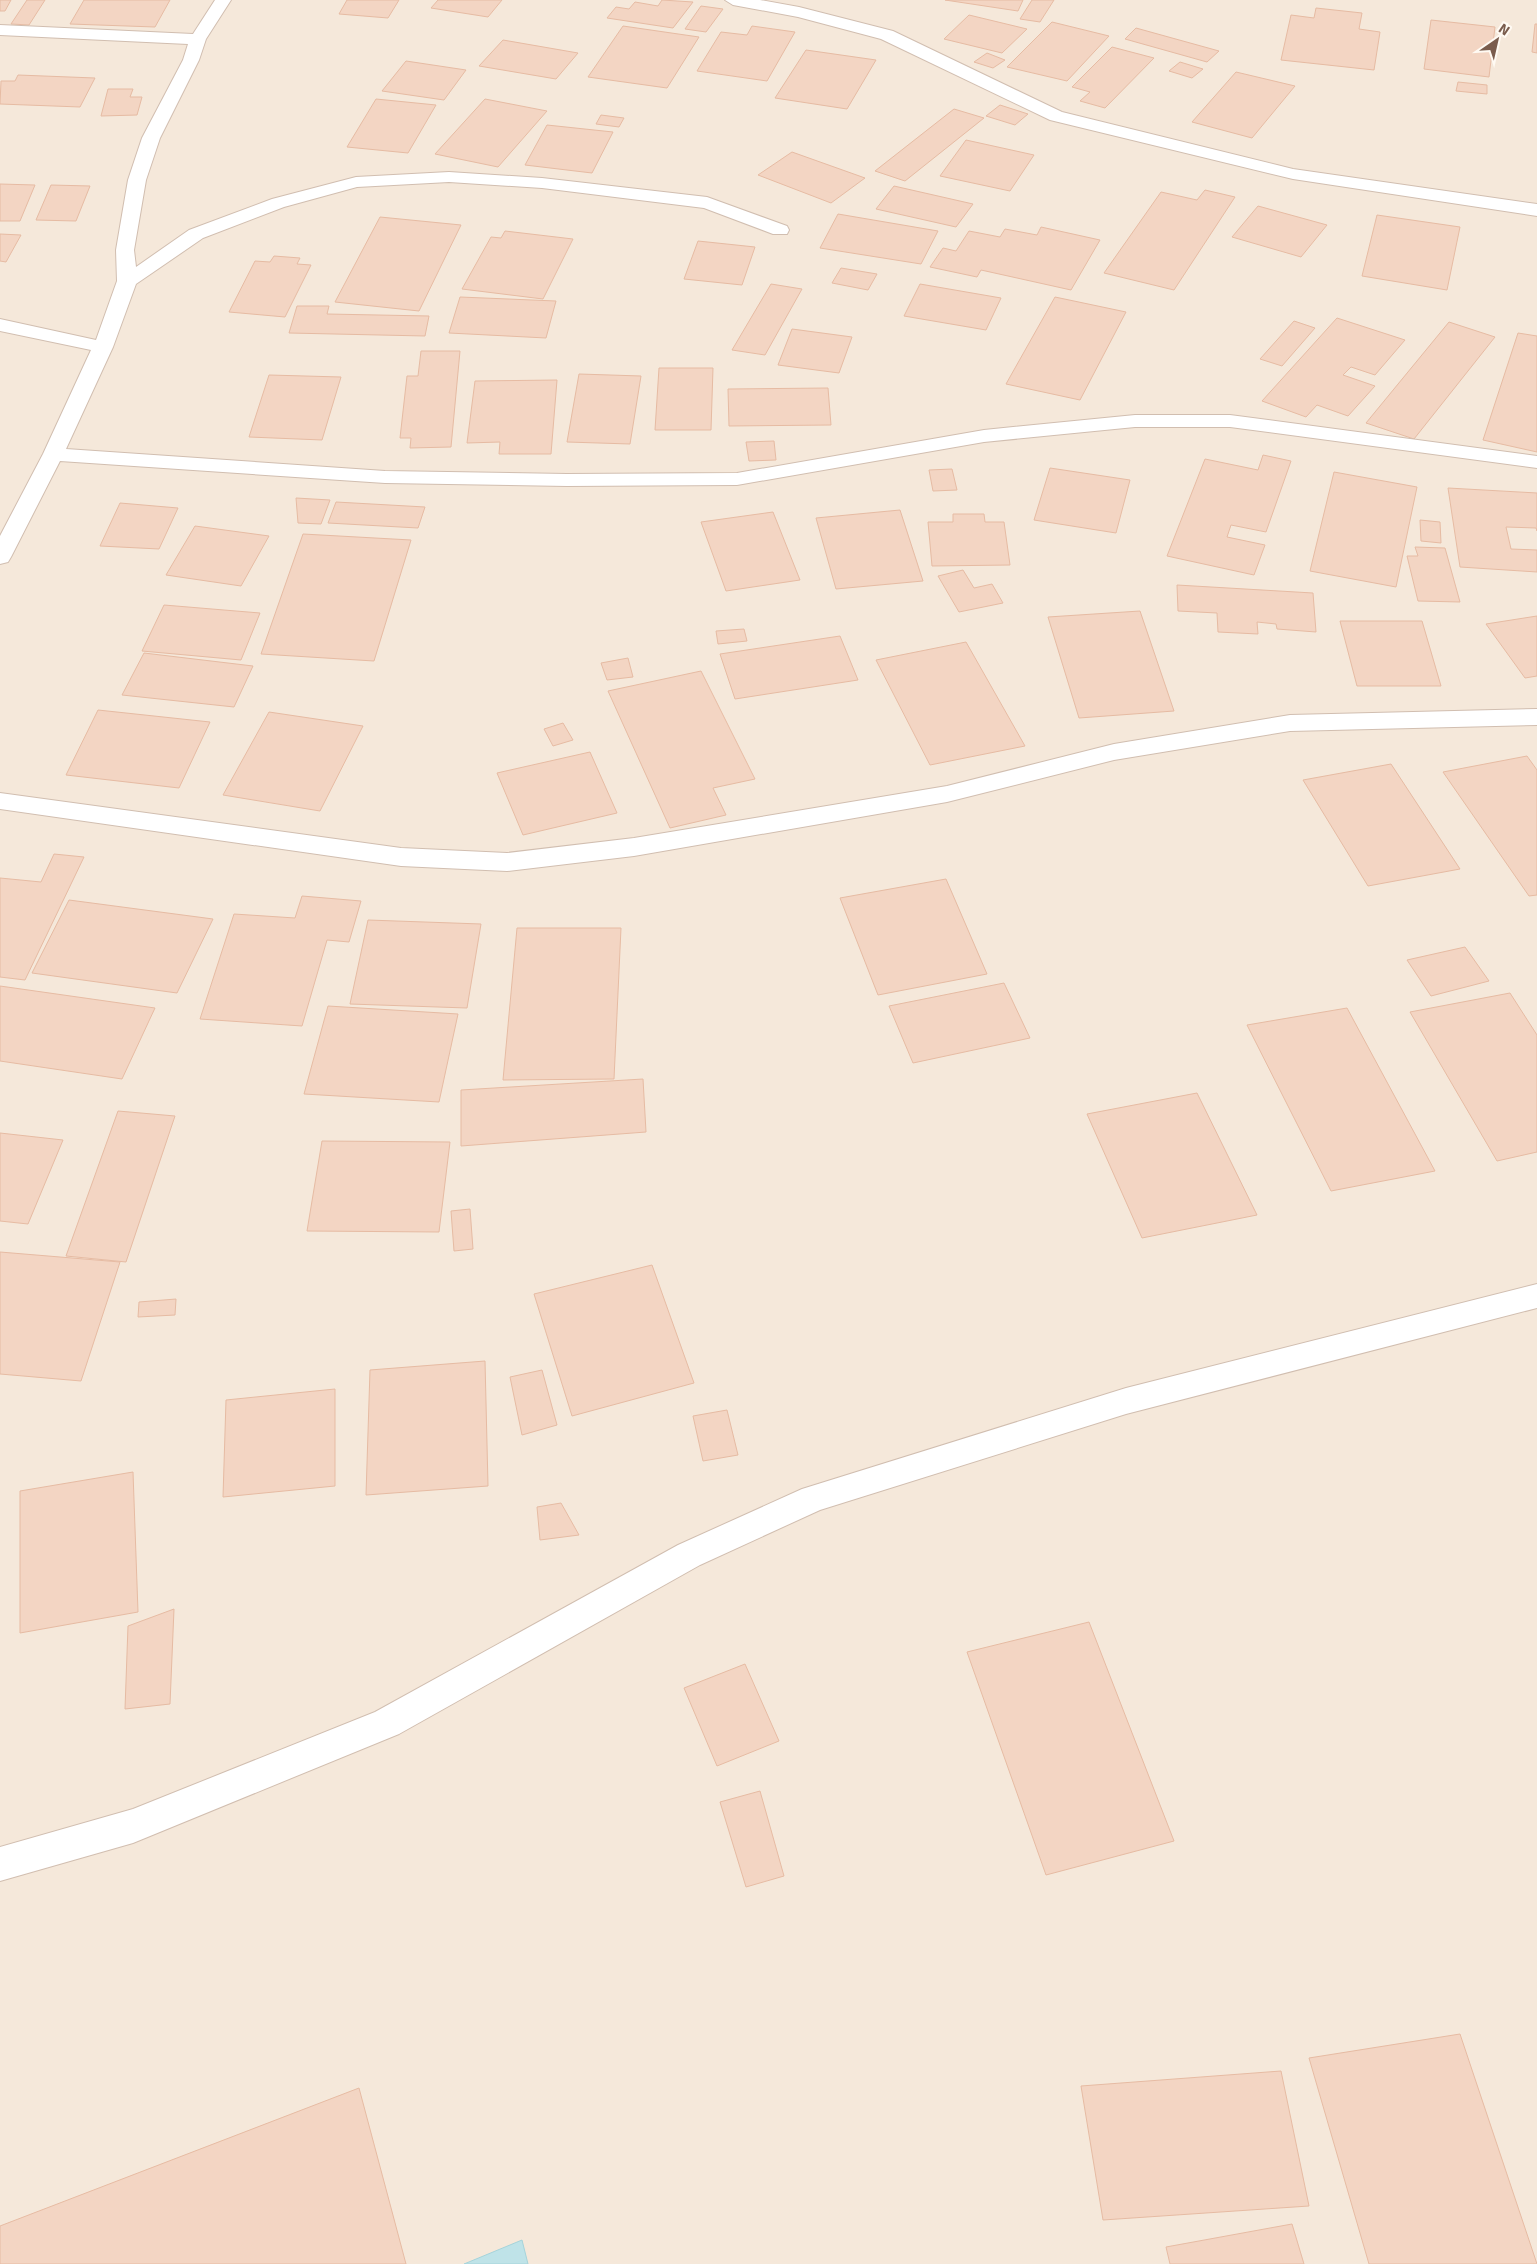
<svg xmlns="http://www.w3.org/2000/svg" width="1537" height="2264" font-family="Signika,sans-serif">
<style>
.residential{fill:#f5e8da}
.water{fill:#bfe3e8;stroke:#a5d3da}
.building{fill:#f3d5c3;stroke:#e6bba3}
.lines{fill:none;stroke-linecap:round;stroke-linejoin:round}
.minor-casing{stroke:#d1beb0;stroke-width:2}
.minor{fill:#fff;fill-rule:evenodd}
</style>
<rect width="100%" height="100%" fill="#fdf6ec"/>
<rect class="residential" x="0" y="0" width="1537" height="2264"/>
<path class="water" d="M 522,2240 L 528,2264 L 464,2264 Z"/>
<g class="building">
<path d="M 0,0 L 11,0 L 5,11 L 0,11 Z"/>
<path d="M 27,0 L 45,0 L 29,25 L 11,24 Z"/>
<path d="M 84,0 L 170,0 L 155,27 L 70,24 Z"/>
<path d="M 347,0 L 399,0 L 388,18 L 339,14 Z"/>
<path d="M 438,0 L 502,0 L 488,17 L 431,8 Z"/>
<path d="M 662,0 L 693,2 L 673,28 L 607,18 L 616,7 L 629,9 L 635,2 L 658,6 Z"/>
<path d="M 945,0 L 1023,0 L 1018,11 Z"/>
<path d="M 1032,0 L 1054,0 L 1040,22 L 1020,19 Z"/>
<path d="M 701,6 L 723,9 L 706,32 L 685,29 Z"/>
<path d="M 1316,8 L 1362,13 L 1359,29 L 1380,32 L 1374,70 L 1281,60 L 1291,15 L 1314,18 Z"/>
<path d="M 969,15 L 1027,29 L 1002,53 L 944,39 Z"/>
<path d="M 1431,20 L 1495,27 L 1489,77 L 1424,69 Z"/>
<path d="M 1052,22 L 1109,36 L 1067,81 L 1007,67 Z"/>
<path d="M 1535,24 L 1537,24 L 1537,53 L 1532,52 Z"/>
<path d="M 623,26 L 699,37 L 667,88 L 588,77 Z"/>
<path d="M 752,26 L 795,32 L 767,81 L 697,71 L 721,32 L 747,35 Z"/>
<path d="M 1136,28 L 1219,51 L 1207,62 L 1125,39 Z"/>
<path d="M 503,40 L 578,53 L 556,79 L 479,66 Z"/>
<path d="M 1112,47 L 1154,58 L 1105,108 L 1080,101 L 1090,92 L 1072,87 Z"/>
<path d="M 806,50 L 876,60 L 847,109 L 775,98 Z"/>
<path d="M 987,53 L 1005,60 L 993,68 L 974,62 Z"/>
<path d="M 406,61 L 466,70 L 444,100 L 382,91 Z"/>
<path d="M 1180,62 L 1203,69 L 1192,78 L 1169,71 Z"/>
<path d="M 1236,72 L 1295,86 L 1252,138 L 1192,122 Z"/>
<path d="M 18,75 L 95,78 L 80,107 L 0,104 L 1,81 L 15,81 Z"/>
<path d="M 1458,82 L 1487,85 L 1487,94 L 1456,91 Z"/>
<path d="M 108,89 L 133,89 L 130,97 L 142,97 L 137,115 L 101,116 Z"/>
<path d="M 376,99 L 436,105 L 408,153 L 347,147 Z"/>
<path d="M 485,99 L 547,111 L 498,167 L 435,154 Z"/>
<path d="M 1000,105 L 1028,114 L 1015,125 L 986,116 Z"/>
<path d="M 954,109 L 984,118 L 905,181 L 875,171 Z"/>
<path d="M 601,115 L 624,118 L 619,127 L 596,124 Z"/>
<path d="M 547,125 L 613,132 L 592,173 L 525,165 Z"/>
<path d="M 966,140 L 1034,155 L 1010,191 L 940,176 Z"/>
<path d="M 792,152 L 865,178 L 831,203 L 758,175 Z"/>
<path d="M 0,184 L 35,185 L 20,221 L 0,221 Z"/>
<path d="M 51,185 L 90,186 L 76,221 L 36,220 Z"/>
<path d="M 894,186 L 973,204 L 956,227 L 876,209 Z"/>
<path d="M 1205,190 L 1235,197 L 1174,290 L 1104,273 L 1161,192 L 1197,200 Z"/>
<path d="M 1258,206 L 1327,225 L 1301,257 L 1232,237 Z"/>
<path d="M 838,214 L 938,231 L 921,264 L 820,248 Z"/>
<path d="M 1377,215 L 1460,227 L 1447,290 L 1362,276 Z"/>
<path d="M 380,217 L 461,225 L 419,311 L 335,302 Z"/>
<path d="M 1041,227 L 1100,240 L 1071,290 L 981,270 L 977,277 L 930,267 L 943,248 L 956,251 L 969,231 L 1000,237 L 1005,229 L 1037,235 Z"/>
<path d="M 505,231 L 573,239 L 543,299 L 462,289 L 491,237 L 501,238 Z"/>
<path d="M 0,234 L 21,235 L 6,262 L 0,261 Z"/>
<path d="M 698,241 L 755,247 L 742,285 L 684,279 Z"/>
<path d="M 274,256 L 300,258 L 297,264 L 311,265 L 285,317 L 229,312 L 255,261 L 270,262 Z"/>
<path d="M 841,268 L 877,274 L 868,290 L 832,283 Z"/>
<path d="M 771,284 L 802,289 L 765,355 L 732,350 Z"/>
<path d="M 920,284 L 1001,298 L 986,330 L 904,316 Z"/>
<path d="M 460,297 L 556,301 L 546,338 L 449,333 Z"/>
<path d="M 1055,297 L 1126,312 L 1080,400 L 1006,384 Z"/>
<path d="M 297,306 L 329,306 L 327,314 L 429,316 L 425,336 L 289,333 Z"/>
<path d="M 1337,318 L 1405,340 L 1375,375 L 1351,367 L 1343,375 L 1375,386 L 1348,416 L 1317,405 L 1306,417 L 1262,401 Z"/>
<path d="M 1294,321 L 1315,328 L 1282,366 L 1260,359 Z"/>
<path d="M 1449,322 L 1495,337 L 1414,439 L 1366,423 Z"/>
<path d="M 792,329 L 852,337 L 839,373 L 778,365 Z"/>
<path d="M 1518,333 L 1537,336 L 1537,452 L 1483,440 Z"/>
<path d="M 421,351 L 460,351 L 451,447 L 410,448 L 411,438 L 400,438 L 407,376 L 418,376 Z"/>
<path d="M 659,368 L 713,368 L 711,430 L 655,430 Z"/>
<path d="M 579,374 L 641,376 L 630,444 L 567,442 Z"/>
<path d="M 269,375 L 341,377 L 322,440 L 249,437 Z"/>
<path d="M 557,380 L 551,454 L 499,454 L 500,442 L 467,443 L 475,381 Z"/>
<path d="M 828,388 L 831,425 L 729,426 L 728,389 Z"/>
<path d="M 774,441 L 776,460 L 749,461 L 746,442 Z"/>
<path d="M 1263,455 L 1291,461 L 1266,532 L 1231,525 L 1227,537 L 1265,545 L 1254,575 L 1167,556 L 1205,459 L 1258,470 Z"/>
<path d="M 1050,468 L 1130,480 L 1116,533 L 1034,520 Z"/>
<path d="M 952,469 L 957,490 L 933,491 L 929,470 Z"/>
<path d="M 1334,472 L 1417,487 L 1396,587 L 1310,571 Z"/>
<path d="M 1448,488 L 1537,493 L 1537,531 L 1536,528 L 1506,527 L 1511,549 L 1537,550 L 1537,572 L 1460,567 Z"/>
<path d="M 296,498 L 330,500 L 321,524 L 298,523 Z"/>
<path d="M 336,502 L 425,507 L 418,528 L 328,523 Z"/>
<path d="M 120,503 L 178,508 L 159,549 L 100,546 Z"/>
<path d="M 900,510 L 923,581 L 836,589 L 816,518 Z"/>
<path d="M 773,512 L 800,580 L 726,591 L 701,522 Z"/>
<path d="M 953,514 L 984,514 L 985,522 L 1004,522 L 1010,565 L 932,566 L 928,522 L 953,522 Z"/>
<path d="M 1420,520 L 1440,522 L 1441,543 L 1421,541 Z"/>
<path d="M 195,526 L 269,536 L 241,586 L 166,575 Z"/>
<path d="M 303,534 L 411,540 L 374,661 L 261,654 Z"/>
<path d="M 1415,547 L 1445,548 L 1460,602 L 1418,601 L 1407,556 L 1418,556 Z"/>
<path d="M 963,570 L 974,588 L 992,584 L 1003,603 L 959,612 L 938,576 Z"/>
<path d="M 1177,585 L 1313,593 L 1316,632 L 1277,629 L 1276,624 L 1257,622 L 1258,634 L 1218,632 L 1217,613 L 1178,611 Z"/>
<path d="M 164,605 L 260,613 L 241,660 L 142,651 Z"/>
<path d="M 1140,611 L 1174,711 L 1079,718 L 1048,617 Z"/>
<path d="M 1537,616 L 1537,676 L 1525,678 L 1486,624 Z"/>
<path d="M 1340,621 L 1422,621 L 1441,686 L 1357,686 Z"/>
<path d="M 744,629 L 747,641 L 718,644 L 716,631 Z"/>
<path d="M 840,636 L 858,680 L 735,699 L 720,654 Z"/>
<path d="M 966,642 L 1025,746 L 930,765 L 876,660 Z"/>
<path d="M 144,653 L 253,666 L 234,707 L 122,695 Z"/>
<path d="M 628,658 L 633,677 L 607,680 L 601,663 Z"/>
<path d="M 701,671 L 755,779 L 713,788 L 726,815 L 670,828 L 608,691 Z"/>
<path d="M 98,710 L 210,722 L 179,788 L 66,775 Z"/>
<path d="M 269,712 L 363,726 L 320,811 L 223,795 Z"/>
<path d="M 563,723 L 573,740 L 553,746 L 544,729 Z"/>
<path d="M 590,752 L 617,813 L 523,835 L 497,773 Z"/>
<path d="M 1527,756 L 1537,770 L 1537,895 L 1529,896 L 1443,772 Z"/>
<path d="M 1391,764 L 1460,869 L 1368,886 L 1303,780 Z"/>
<path d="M 54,854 L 84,857 L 25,980 L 0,977 L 0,878 L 41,882 Z"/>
<path d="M 946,879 L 987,974 L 878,995 L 840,898 Z"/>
<path d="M 302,896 L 361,901 L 349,942 L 327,940 L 302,1026 L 200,1019 L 234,914 L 295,918 Z"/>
<path d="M 69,900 L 213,919 L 177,993 L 32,973 Z"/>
<path d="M 368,920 L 481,924 L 467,1008 L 350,1004 Z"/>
<path d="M 517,928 L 621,928 L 614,1079 L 503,1080 Z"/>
<path d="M 1465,947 L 1489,981 L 1431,996 L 1407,960 Z"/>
<path d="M 1004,983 L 1030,1038 L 913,1063 L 889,1006 Z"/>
<path d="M 0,986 L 155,1008 L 122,1079 L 0,1061 Z"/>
<path d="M 1510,993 L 1537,1035 L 1537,1152 L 1497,1161 L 1410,1012 Z"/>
<path d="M 328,1006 L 458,1014 L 439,1102 L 304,1094 Z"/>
<path d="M 1347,1008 L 1435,1171 L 1331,1191 L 1247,1025 Z"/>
<path d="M 643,1079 L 646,1132 L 461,1146 L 461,1090 Z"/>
<path d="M 1197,1093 L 1257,1215 L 1142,1238 L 1087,1114 Z"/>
<path d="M 118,1111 L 175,1116 L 126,1262 L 66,1256 Z"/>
<path d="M 0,1133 L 63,1140 L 28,1224 L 0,1221 Z"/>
<path d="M 322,1141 L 450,1142 L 439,1232 L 307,1231 Z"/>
<path d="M 470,1209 L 473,1249 L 454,1251 L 451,1211 Z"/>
<path d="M 0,1252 L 120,1262 L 81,1381 L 0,1374 Z"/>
<path d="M 652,1265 L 694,1383 L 572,1416 L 534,1294 Z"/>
<path d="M 176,1299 L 175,1315 L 138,1317 L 139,1302 Z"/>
<path d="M 485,1361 L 488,1486 L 366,1495 L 370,1370 Z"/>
<path d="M 542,1370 L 557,1425 L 522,1435 L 510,1377 Z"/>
<path d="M 335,1389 L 335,1486 L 223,1497 L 226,1400 Z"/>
<path d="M 727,1410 L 738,1455 L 703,1461 L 693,1416 Z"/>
<path d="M 133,1472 L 138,1612 L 20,1633 L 20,1491 Z"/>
<path d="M 561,1503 L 579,1535 L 540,1540 L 537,1507 Z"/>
<path d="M 174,1609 L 170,1704 L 125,1709 L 128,1626 Z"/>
<path d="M 1089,1622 L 1174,1841 L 1046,1875 L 967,1652 Z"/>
<path d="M 745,1664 L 779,1741 L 717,1766 L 684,1688 Z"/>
<path d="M 760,1791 L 784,1876 L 746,1887 L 720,1802 Z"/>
<path d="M 1460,2034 L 1537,2264 L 1369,2264 L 1309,2058 Z"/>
<path d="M 1281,2071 L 1309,2206 L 1103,2220 L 1081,2086 Z"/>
<path d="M 359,2088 L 406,2264 L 0,2264 L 0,2226 Z"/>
<path d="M 1292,2224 L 1304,2264 L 1170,2264 L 1166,2247 Z"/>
</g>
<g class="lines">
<defs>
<g id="minor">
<path d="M 215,0 L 231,0 L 206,39 L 199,60 L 160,138 L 146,180 L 134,250 L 136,267 L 189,230 L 272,199 L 356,177 L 449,172 L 542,178 L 707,197 L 787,226 L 789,230 L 787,234 L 773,234 L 704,208 L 542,188 L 449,182 L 357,187 L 284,207 L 203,238 L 136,284 L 113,347 L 66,449 L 385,471 L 567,474 L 737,473 L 984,430 L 1135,415 L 1230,415 L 1537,456 L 1537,468 L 1230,427 L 1135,427 L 984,442 L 737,485 L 567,486 L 385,483 L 60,461 L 11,557 L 8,562 L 0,564 L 0,536 L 43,454 L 91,350 L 0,331 L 0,319 L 96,340 L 117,281 L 116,250 L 128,180 L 142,138 L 183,60 L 188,44 L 0,35 L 0,25 L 193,34 Z"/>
<path d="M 725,0 L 760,0 L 799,7 L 893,31 L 1062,112 L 1293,169 L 1537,204 L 1537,216 L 1293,179 L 1050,120 L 881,39 L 798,17 L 733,5 Z"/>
<path d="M 1537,709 L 1537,725 L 1290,731 L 1114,760 L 947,802 L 634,856 L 507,871 L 401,866 L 0,809 L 0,793 L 401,848 L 507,853 L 634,838 L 947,786 L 1114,744 L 1290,715 Z"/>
<path d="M 1537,1284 L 1537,1308 L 1126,1414 L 820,1510 L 700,1565 L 399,1734 L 133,1843 L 0,1881 L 0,1847 L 133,1809 L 375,1712 L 678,1545 L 802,1489 L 1126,1388 Z"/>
</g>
</defs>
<use href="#minor" class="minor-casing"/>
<use href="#minor" class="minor"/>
</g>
<g transform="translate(1497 40) rotate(34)" stroke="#fffaf3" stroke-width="4" paint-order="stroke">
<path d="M0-4L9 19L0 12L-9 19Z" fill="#7a5c4d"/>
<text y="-8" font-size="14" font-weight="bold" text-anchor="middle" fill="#7a5c4d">N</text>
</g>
</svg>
